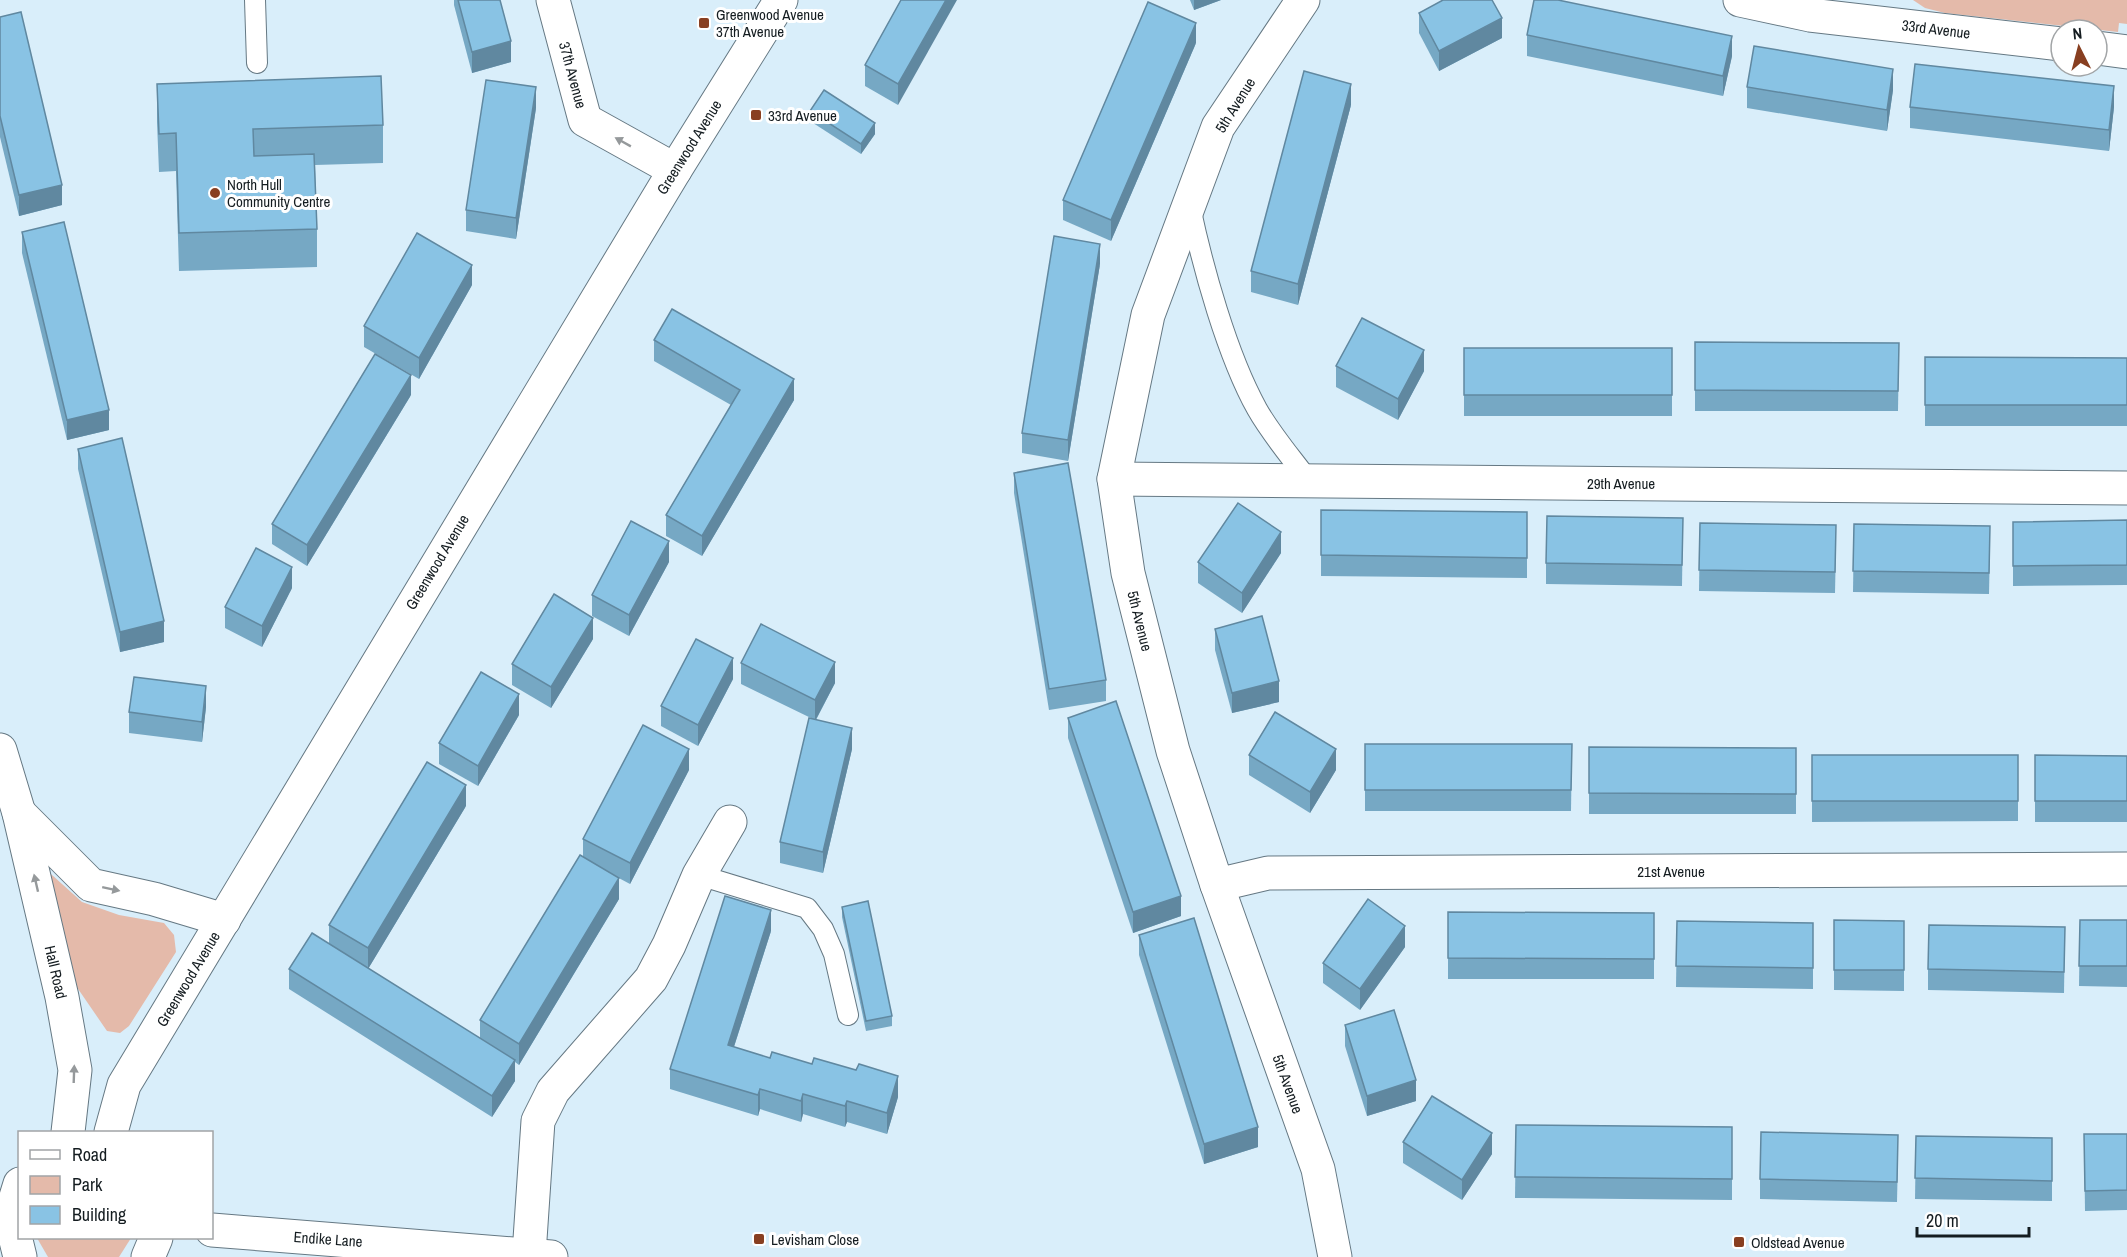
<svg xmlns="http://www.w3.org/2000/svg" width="2127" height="1257" font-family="'Archivo Narrow',sans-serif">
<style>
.green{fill:#e4baaa}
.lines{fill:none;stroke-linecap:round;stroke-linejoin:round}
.lane-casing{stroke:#657883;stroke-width:22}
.street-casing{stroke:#657883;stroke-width:35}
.secondary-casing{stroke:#657883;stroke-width:35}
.lane{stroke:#fff;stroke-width:20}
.street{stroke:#fff;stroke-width:33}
.secondary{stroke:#fff;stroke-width:33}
.wall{fill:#76a8c4}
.shaded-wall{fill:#6088a0}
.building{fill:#89c3e4;stroke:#6088a0;stroke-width:1.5}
.oneway{fill:#95999b}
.poi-dot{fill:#883f21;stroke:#fff;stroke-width:2}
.labels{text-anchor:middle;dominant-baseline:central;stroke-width:6;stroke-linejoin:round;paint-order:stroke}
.poi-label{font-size:15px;fill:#141c20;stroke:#fff;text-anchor:start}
.street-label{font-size:15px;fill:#141c20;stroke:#fff}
</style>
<rect width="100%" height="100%" fill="#d9eefa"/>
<g class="green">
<path d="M 1913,0 L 2127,0 L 2127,24 L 2119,23 L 2118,32 L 1945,13 L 1925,8 Z"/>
<path d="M 42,866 L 82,902 L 119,915 L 164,923 L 174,935 L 176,952 L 129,1026 L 120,1033 L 107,1031 L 74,983 Z"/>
<path d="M 37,1238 L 131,1238 L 119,1257 L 48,1257 Z"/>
</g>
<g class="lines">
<defs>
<g id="lane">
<path d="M 255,0 L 257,63"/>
<path d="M 1190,207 C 1203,268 1227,355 1257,409 C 1271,434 1291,457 1308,480"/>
<path d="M 699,875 L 807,908 L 823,929 L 834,954 L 848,1015"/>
</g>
<g id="street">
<path d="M 553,0 L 585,120 L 675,170"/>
<path d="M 1303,0 L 1218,127 L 1148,315 L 1114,479 L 1128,573 L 1173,751 L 1217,885 L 1318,1169 L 1335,1257"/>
<path d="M 1740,0 L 1810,15 L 2061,44"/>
<path d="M 2097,48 L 2127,52"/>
<path d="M 1114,479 L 2127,488"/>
<path d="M 1217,885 L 1268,873 L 2127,869"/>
<path d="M 529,1254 L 538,1121 L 553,1091 L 651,979 L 669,945 L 699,875 L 730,822"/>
</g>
<g id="secondary">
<path d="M 0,750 L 19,813 L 62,997 L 75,1070 L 68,1132"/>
<path d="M 19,813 L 91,885 L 154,899 L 224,920"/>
<path d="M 111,1132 L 124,1085 L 675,170 L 781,0"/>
<path d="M 20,1184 L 10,1216 L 20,1257"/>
<path d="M 212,1230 L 551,1257"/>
<path d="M 148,1257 L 156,1238"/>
</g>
</defs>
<use href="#lane" class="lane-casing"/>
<use href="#street" class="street-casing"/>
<use href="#secondary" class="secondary-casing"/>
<use href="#lane" class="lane"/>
<use href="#street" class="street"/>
<use href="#secondary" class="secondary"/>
</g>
<g class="wall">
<path d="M 454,0 L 500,0 L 511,62 L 472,73 L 454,5 Z"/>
<path d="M 901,0 L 898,105 L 865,86 L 865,65 Z"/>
<path d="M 1190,0 L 1221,0 L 1194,10 Z"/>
<path d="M 1419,13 L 1502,38 L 1439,71 L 1419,33 Z"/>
<path d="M 0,17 L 62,205 L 19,216 L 0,137 Z"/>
<path d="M 1527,35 L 1732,56 L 1723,96 L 1527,56 Z"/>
<path d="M 1196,43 L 1111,241 L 1063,220 L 1063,200 Z"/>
<path d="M 157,84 L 383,125 L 383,163 L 315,165 L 317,229 L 317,267 L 179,271 L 176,171 L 159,172 L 157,122 Z"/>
<path d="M 1747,87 L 1893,90 L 1887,131 L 1747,108 Z"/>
<path d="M 1351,105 L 1298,305 L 1251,292 L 1251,271 Z"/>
<path d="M 1910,107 L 2114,107 L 2109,151 L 1910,128 Z"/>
<path d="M 536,108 L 516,239 L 466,231 L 466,210 Z"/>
<path d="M 810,111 L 875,134 L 861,154 L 810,121 Z"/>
<path d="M 22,232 L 109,430 L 67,440 L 22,253 Z"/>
<path d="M 1100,264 L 1068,461 L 1022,453 L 1022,433 Z"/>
<path d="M 472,285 L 419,379 L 364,347 L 364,326 Z"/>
<path d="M 654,340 L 794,400 L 702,556 L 666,536 L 666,515 L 731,405 L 654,361 Z"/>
<path d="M 1695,342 L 1899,343 L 1898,411 L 1695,411 Z"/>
<rect x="1464" y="348" width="208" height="68"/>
<path d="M 1925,357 L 2127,358 L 2127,426 L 1925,426 Z"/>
<path d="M 1336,366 L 1424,371 L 1398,420 L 1336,387 Z"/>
<path d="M 411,395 L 307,566 L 272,544 L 272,524 Z"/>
<path d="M 78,449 L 164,642 L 120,652 L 78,469 Z"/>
<path d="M 1014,473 L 1106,680 L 1106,701 L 1049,710 L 1014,493 Z"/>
<path d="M 1321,510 L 1527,512 L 1527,578 L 1321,576 Z"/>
<path d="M 1683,518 L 1682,586 L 1546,584 L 1546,563 Z"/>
<path d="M 2127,520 L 2127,585 L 2013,586 L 2013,522 Z"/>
<path d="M 1700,523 L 1836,545 L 1835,593 L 1699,591 Z"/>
<path d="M 1854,524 L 1990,547 L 1989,594 L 1853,592 Z"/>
<path d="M 1281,553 L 1242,613 L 1198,583 L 1198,562 Z"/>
<path d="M 669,562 L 629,636 L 592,616 L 592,595 Z"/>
<path d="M 292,588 L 262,647 L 225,628 L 225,607 Z"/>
<path d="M 1215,629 L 1279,702 L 1232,713 L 1215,650 Z"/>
<path d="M 593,639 L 551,708 L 512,685 L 512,664 Z"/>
<path d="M 741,663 L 835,683 L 816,720 L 852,749 L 823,873 L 780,863 L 780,842 L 813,719 L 741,684 Z"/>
<path d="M 733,679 L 698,746 L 661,726 L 661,706 Z"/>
<path d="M 206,707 L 202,742 L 129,733 L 129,712 Z"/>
<path d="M 519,715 L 478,786 L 439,764 L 439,743 Z"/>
<path d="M 1068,718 L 1181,916 L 1133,933 L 1068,738 Z"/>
<path d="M 1365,744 L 1572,744 L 1571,811 L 1365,811 Z"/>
<path d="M 1589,747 L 1796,748 L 1796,814 L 1589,814 Z"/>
<path d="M 1249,755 L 1336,770 L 1310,813 L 1249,775 Z"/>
<path d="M 1812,755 L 2018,755 L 2018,821 L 1812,822 Z"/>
<path d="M 2035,755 L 2127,756 L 2127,822 L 2035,822 Z"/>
<path d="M 689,770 L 630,884 L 615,876 L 619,899 L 519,1065 L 515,1062 L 515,1081 L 492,1117 L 289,989 L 289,969 L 329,944 L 329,925 L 466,806 L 368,969 L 480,1039 L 480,1020 L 583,857 L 583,839 Z"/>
<path d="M 842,907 L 892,1016 L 892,1026 L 866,1031 L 842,917 Z"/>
<path d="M 1448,912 L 1654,913 L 1654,979 L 1448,979 Z"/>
<path d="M 1834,920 L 1904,921 L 1904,991 L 1834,990 Z"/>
<path d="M 2080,920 L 2127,920 L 2127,987 L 2079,986 Z"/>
<path d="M 1677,921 L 1813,923 L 1813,989 L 1676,987 Z"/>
<path d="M 2065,927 L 2064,993 L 1928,990 L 1928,969 Z"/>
<path d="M 771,931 L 734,1047 L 898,1097 L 887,1134 L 847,1122 L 845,1127 L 803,1114 L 801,1122 L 760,1109 L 758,1116 L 670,1089 L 670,1069 Z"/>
<path d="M 1139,935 L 1258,1147 L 1204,1164 L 1139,955 Z"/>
<path d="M 1405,947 L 1360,1010 L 1323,983 L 1323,963 Z"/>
<path d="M 1345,1025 L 1416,1101 L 1367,1116 L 1345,1046 Z"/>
<path d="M 1516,1125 L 1732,1127 L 1732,1200 L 1515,1198 Z"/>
<path d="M 2084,1134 L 2127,1134 L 2127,1210 L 2085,1211 Z"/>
<path d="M 1916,1136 L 2052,1138 L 2052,1201 L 1915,1199 Z"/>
<path d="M 1403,1142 L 1492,1154 L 1462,1200 L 1403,1163 Z"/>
<path d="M 1898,1156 L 1897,1202 L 1760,1199 L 1760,1179 Z"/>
</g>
<g class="shaded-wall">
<path d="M 946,0 L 957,0 L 898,105 L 898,84 Z"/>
<path d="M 1194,0 L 1221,0 L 1194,10 Z"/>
<path d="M 1502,18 L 1502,38 L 1439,71 L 1439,51 Z"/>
<path d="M 1196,23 L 1196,43 L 1111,241 L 1111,220 Z"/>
<path d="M 1732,36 L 1732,56 L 1723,96 L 1723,76 Z"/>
<path d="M 511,41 L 511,62 L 472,73 L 472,52 Z"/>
<path d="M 1893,69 L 1893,90 L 1887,131 L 1887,110 Z"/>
<path d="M 1351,84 L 1351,105 L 1298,305 L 1298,284 Z"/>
<path d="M 2114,86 L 2114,107 L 2109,151 L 2109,130 Z"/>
<path d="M 536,87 L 536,108 L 516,239 L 516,218 Z"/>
<path d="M 875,123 L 875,134 L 861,154 L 861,144 Z"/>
<path d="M 62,185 L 62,205 L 19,216 L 19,195 Z"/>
<path d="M 1100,244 L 1100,264 L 1068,461 L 1068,440 Z"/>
<path d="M 472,265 L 472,285 L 419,379 L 419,358 Z"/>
<path d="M 1424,350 L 1424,371 L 1398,420 L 1398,399 Z"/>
<path d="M 411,375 L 411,395 L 307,566 L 307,545 Z"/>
<path d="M 794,379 L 794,400 L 702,556 L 702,536 Z"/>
<path d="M 109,410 L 109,430 L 67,440 L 67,420 Z"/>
<path d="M 1281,532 L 1281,553 L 1242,613 L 1242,593 Z"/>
<path d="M 669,541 L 669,562 L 629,636 L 629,615 Z"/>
<path d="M 292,567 L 292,588 L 262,647 L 262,626 Z"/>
<path d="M 593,618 L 593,639 L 551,708 L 551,687 Z"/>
<path d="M 164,621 L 164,642 L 120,652 L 120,632 Z"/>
<path d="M 733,658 L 733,679 L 698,746 L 698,725 Z"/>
<path d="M 835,662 L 835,683 L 815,721 L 815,700 Z"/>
<path d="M 1279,681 L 1279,702 L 1232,713 L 1232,693 Z"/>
<path d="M 206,686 L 206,707 L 202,742 L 202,722 Z"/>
<path d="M 519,694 L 519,715 L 478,786 L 478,766 Z"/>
<path d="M 852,728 L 852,749 L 823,873 L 823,852 Z"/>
<path d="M 689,749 L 689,770 L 630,884 L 630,863 Z"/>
<path d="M 1336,749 L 1336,770 L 1310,813 L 1310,792 Z"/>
<path d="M 466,785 L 466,806 L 368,969 L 368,948 Z"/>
<path d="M 619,878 L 619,899 L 519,1065 L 519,1044 Z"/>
<path d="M 1181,896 L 1181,916 L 1133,933 L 1133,912 Z"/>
<path d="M 771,910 L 771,931 L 728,1065 L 728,1045 Z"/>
<path d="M 1405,926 L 1405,947 L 1360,1010 L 1360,989 Z"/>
<path d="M 515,1060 L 515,1081 L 492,1117 L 492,1096 Z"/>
<path d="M 898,1076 L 898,1097 L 887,1134 L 887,1113 Z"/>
<path d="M 1416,1080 L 1416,1101 L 1367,1116 L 1367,1096 Z"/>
<path d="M 760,1089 L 760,1109 L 758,1116 L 758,1095 Z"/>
<path d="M 803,1094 L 803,1114 L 801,1122 L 801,1101 Z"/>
<path d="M 847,1101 L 847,1122 L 845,1127 L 845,1106 Z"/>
<path d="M 1258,1127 L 1258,1147 L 1204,1164 L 1204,1144 Z"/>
<path d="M 1492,1133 L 1492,1154 L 1462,1200 L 1462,1180 Z"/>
</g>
<g class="building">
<path d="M 458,0 L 500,0 L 511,41 L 472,52 Z"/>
<path d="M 901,0 L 946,0 L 898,84 L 865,65 Z"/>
<path d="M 1443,0 L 1492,0 L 1502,18 L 1439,51 L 1419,13 Z"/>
<path d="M 1534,0 L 1558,0 L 1732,36 L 1723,76 L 1527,35 Z"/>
<path d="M 1148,2 L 1196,23 L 1111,220 L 1063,200 Z"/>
<path d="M 21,12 L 62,185 L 19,195 L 0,116 L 0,17 Z"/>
<path d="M 1754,46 L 1893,69 L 1887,110 L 1747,87 Z"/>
<path d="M 1915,64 L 2114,86 L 2109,130 L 1910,107 Z"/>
<path d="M 1304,71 L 1351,84 L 1298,284 L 1251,271 Z"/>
<path d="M 381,76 L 383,125 L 253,129 L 254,156 L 314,154 L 317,229 L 179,233 L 176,133 L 159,134 L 157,84 Z"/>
<path d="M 486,80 L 536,87 L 516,218 L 466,210 Z"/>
<path d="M 824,90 L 875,123 L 861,144 L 810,111 Z"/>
<path d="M 64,222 L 109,410 L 67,420 L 22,232 Z"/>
<path d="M 417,233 L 472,265 L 419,358 L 364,326 Z"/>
<path d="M 1054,236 L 1100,244 L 1068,440 L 1022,433 Z"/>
<path d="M 672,309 L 794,379 L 702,536 L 666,515 L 740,390 L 654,340 Z"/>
<path d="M 1362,318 L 1424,350 L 1398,399 L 1336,366 Z"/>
<path d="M 1695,342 L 1899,343 L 1898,391 L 1695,390 Z"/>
<rect x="1464" y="348" width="208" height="47"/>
<path d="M 375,354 L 411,375 L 307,545 L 272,524 Z"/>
<path d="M 1925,357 L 2127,358 L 2127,405 L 1925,405 Z"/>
<path d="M 122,438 L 164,621 L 120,632 L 78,449 Z"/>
<path d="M 1068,463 L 1106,680 L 1049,689 L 1014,473 Z"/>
<path d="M 1238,503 L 1281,532 L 1242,593 L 1198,562 Z"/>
<path d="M 1321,510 L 1527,512 L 1527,558 L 1321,555 Z"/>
<path d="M 1547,516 L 1683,518 L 1682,565 L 1546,563 Z"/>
<path d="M 2127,520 L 2127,565 L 2013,566 L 2013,522 Z"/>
<path d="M 631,521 L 669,541 L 629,615 L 592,595 Z"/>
<path d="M 1700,523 L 1836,525 L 1835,572 L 1699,570 Z"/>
<path d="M 1854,524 L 1990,526 L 1989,573 L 1853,571 Z"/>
<path d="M 256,548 L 292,567 L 262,626 L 225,607 Z"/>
<path d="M 554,594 L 593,618 L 551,687 L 512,664 Z"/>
<path d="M 1262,616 L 1279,681 L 1232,693 L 1215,629 Z"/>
<path d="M 761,624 L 835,662 L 815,700 L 741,663 Z"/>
<path d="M 696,639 L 733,658 L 698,725 L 661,706 Z"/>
<path d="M 481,672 L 519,694 L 478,766 L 439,743 Z"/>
<path d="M 134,677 L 206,686 L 202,722 L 129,712 Z"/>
<path d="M 1116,701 L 1181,896 L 1133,912 L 1068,718 Z"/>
<path d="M 1275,712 L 1336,749 L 1310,792 L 1249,755 Z"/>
<path d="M 809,718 L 852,728 L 823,852 L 780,842 Z"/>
<path d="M 643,725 L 689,749 L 630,863 L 583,839 Z"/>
<path d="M 1365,744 L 1572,744 L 1571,790 L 1365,790 Z"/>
<path d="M 1589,747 L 1796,748 L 1796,794 L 1589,793 Z"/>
<rect x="1812" y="755" width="206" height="46"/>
<path d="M 2035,755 L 2127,756 L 2127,801 L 2035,801 Z"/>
<path d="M 427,762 L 466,785 L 368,948 L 329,925 Z"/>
<path d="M 580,855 L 619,878 L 519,1044 L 480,1020 Z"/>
<path d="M 725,896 L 771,910 L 728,1045 L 770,1058 L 772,1052 L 812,1064 L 814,1058 L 856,1070 L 859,1064 L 898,1076 L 887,1113 L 847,1101 L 845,1106 L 803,1094 L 801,1101 L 760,1089 L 758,1095 L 670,1069 Z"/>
<path d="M 1368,899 L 1405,926 L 1360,989 L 1323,963 Z"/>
<path d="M 868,901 L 892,1016 L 866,1021 L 842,907 Z"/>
<path d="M 1448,912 L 1654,913 L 1654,959 L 1448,958 Z"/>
<path d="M 1194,918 L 1258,1127 L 1204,1144 L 1139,935 Z"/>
<path d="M 1834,920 L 1904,921 L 1904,970 L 1834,970 Z"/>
<path d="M 2080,920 L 2127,920 L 2127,966 L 2079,966 Z"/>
<path d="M 1677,921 L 1813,923 L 1813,968 L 1676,966 Z"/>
<path d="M 1929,925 L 2065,927 L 2064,972 L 1928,969 Z"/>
<path d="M 312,933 L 515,1060 L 492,1096 L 289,969 Z"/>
<path d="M 1394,1010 L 1416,1080 L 1367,1096 L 1345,1025 Z"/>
<path d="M 1432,1096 L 1492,1133 L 1462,1180 L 1403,1142 Z"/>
<path d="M 1516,1125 L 1732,1127 L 1732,1179 L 1515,1177 Z"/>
<path d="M 1761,1132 L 1898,1135 L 1897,1182 L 1760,1179 Z"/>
<path d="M 2084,1134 L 2127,1134 L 2127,1190 L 2085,1191 Z"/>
<path d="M 1916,1136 L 2052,1138 L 2052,1181 L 1915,1178 Z"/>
</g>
<defs><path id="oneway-solid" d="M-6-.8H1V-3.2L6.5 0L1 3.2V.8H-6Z" transform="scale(1.5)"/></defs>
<g class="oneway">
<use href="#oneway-solid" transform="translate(623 142) rotate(-151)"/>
<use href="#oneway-solid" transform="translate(36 883) rotate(-103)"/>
<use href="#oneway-solid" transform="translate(111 889) rotate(12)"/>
<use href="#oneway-solid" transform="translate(74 1074) rotate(-88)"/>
</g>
<g class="poi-dot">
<rect x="698" y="17" width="12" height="12" rx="3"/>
<rect x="750" y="109" width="12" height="12" rx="3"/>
<circle cx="215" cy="193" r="6"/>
<rect x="753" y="1233" width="12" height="12" rx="3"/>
<rect x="1733" y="1236" width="12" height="12" rx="3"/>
</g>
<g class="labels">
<g class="poi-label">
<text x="716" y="14">Greenwood Avenue<tspan x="716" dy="17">37th Avenue</tspan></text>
<text x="768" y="115">33rd Avenue</text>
<text x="227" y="184">North Hull<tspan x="227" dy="17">Community Centre</tspan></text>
<text x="771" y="1239">Levisham Close</text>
<text x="1751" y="1242">Oldstead Avenue</text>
</g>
<g class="street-label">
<text transform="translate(1936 29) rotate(7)">33rd Avenue</text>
<text transform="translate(573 75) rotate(75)">37th Avenue</text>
<text transform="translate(1235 105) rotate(-58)">5th Avenue</text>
<text transform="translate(689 147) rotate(-58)">Greenwood Avenue</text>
<text x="1621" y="483">29th Avenue</text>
<text transform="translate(437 562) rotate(-59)">Greenwood Avenue</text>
<text transform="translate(1140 621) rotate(76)">5th Avenue</text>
<text x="1671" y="871">21st Avenue</text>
<text transform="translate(56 972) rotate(77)">Hall Road</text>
<text transform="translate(188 979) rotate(-59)">Greenwood Avenue</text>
<text transform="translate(1288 1084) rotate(70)">5th Avenue</text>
<text transform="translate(328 1239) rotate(4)">Endike Lane</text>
</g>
</g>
<rect x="18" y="1131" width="195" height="108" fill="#ffffff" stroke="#a1a4a6" stroke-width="1.5"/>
<rect x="30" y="1150" width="30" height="9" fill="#ffffff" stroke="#a1a4a6" stroke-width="1.5"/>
<text x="72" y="1161" font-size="18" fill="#141c20">Road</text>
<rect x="30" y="1176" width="30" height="18" fill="#e4baaa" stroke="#a1a4a6" stroke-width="1.5"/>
<text x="72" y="1191" font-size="18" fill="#141c20">Park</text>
<rect x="30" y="1206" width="30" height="18" fill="#89c3e4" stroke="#a1a4a6" stroke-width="1.5"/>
<text x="72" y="1221" font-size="18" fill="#141c20">Building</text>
<g transform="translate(2079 48) rotate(354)"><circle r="28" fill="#ffffff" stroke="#a1a4a6" stroke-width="1.5"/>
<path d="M0-4.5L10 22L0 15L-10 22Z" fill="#883f21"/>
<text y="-9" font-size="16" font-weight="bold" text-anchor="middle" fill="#141c20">N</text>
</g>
<path d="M1917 1227v9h112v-9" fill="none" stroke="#141c20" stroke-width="3"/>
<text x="1926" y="1227" font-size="18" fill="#141c20" stroke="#ffffff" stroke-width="4.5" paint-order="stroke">20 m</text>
</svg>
